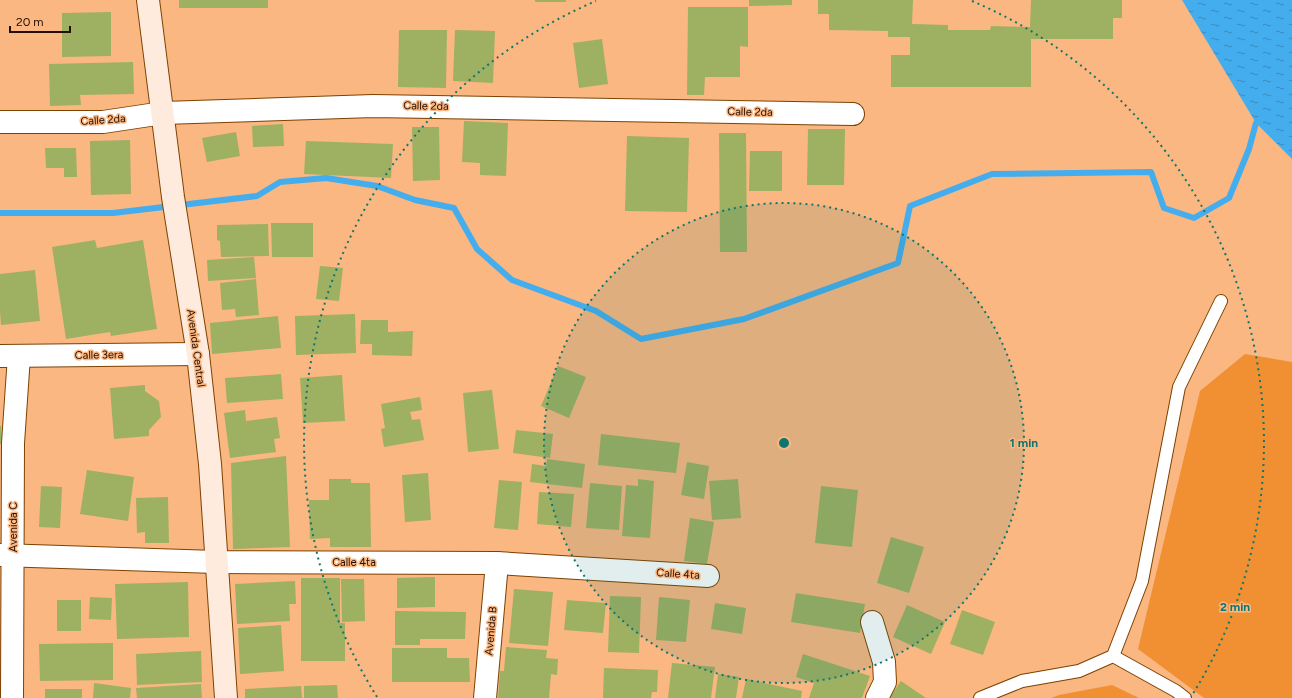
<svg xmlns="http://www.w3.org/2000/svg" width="1292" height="698" font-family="Figtree,sans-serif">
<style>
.grass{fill:#f09033}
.water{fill:url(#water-ripples)}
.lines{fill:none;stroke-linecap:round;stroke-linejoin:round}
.stream{stroke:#44adee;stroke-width:6}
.building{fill:#9eb062}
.lane-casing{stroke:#7c4200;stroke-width:14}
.street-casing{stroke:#7c4200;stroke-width:24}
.secondary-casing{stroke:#7c4200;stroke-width:24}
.lane{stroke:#fff;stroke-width:12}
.street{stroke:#fff;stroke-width:22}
.secondary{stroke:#feebdd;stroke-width:22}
.ring{fill:none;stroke:#0f766e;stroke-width:2;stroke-dasharray:2 4}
.labels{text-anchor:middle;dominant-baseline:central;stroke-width:3;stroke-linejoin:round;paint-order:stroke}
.street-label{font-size:11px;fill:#260e00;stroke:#fbb781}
.centre{fill:#0f766e;stroke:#fbb781;stroke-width:2}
.ring-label{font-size:12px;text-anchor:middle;font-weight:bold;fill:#0f766e;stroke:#fbb781;stroke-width:3;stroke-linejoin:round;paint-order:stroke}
</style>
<defs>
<pattern id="water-ripples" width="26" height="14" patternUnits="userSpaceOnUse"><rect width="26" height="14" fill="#44adee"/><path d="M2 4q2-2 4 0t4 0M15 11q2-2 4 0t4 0" fill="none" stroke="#398bbe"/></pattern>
</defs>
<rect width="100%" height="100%" fill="#fbb781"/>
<g class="grass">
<path d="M 1245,354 L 1292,362 L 1292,698 L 1204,698 L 1138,649 L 1200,391 Z"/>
<path d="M 1112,685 L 1139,698 L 1051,698 L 1059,695 Z"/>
</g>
<path class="water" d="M 1182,0 L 1292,0 L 1292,159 L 1256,123 Z"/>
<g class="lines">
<path class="stream" d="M 0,213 L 113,213 L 257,196 L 280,182 L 326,178 L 377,186 L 415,200 L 454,208 L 477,249 L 512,280 L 596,311 L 641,339 L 744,319 L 898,263 L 910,206 L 992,174 L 1151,172 L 1164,208 L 1194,218 L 1229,198 L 1249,149 L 1256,123 L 1262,119"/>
</g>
<g class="building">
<rect x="179" y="0" width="89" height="8"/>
<rect x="535" y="0" width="31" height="2"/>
<path d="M 749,0 L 792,0 L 792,5 L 749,6 Z"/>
<path d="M 818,0 L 913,0 L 912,24 L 948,25 L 948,30 L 990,30 L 991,26 L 1030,27 L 1031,0 L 1122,0 L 1122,18 L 1113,18 L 1113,39 L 1031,39 L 1031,87 L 891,87 L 891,55 L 910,55 L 910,37 L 888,37 L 888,31 L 829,30 L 829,14 L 818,14 Z"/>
<path d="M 688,7 L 748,7 L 748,47 L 740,46 L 740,77 L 705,77 L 704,95 L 687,95 Z"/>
<path d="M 111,12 L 111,56 L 62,57 L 62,13 Z"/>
<path d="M 399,30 L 447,30 L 446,88 L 398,87 Z"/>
<path d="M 455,30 L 495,31 L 493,83 L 453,81 Z"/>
<path d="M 602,39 L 608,84 L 579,88 L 573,43 Z"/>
<path d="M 133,62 L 134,94 L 80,95 L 81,105 L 50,106 L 49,64 Z"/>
<path d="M 464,121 L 508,123 L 506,176 L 480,175 L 480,163 L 462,162 Z"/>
<path d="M 283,124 L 284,146 L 253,147 L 252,126 Z"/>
<path d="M 412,127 L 439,127 L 440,180 L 413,181 Z"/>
<path d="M 808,129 L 845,129 L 844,185 L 807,185 Z"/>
<path d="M 236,132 L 240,156 L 207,162 L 202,138 Z"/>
<path d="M 719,133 L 746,133 L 747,252 L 720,252 Z"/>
<path d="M 627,136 L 689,138 L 687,212 L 625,211 Z"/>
<path d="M 130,140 L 131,194 L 91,195 L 90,141 Z"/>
<path d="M 306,141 L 393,144 L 391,178 L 304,174 Z"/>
<path d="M 45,148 L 76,148 L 77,177 L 64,177 L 64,168 L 46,168 Z"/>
<path d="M 750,151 L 782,151 L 782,191 L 749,191 Z"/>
<path d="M 271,223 L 313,223 L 313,257 L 272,257 Z"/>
<path d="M 268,224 L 269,256 L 221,257 L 220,241 L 217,240 L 217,225 Z"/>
<path d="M 95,240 L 97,248 L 143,240 L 157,329 L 111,336 L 110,332 L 66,339 L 52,247 Z"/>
<path d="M 254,257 L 256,278 L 208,281 L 207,260 Z"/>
<path d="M 320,266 L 343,268 L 339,301 L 316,299 Z"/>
<path d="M 35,270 L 40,321 L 1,325 L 0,311 L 0,274 Z"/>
<path d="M 256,279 L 259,315 L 236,317 L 235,309 L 222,310 L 220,283 Z"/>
<path d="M 355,314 L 356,353 L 296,355 L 295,316 Z"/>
<path d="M 278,316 L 281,348 L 212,354 L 210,323 Z"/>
<path d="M 361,320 L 388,320 L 388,332 L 413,331 L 412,356 L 372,355 L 372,344 L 360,344 Z"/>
<path d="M 558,366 L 586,377 L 569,418 L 541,406 Z"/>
<path d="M 281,374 L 283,399 L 227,403 L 225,378 Z"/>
<path d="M 342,375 L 345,421 L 303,423 L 300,378 Z"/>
<path d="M 145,385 L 145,391 L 159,401 L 161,417 L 149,430 L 149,436 L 114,439 L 110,388 Z"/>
<path d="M 492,390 L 499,449 L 468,452 L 463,393 Z"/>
<path d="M 420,397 L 422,410 L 410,412 L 412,420 L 420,419 L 424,440 L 384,447 L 381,429 L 385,428 L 381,404 Z"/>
<path d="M 245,410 L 246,421 L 277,417 L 280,438 L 274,439 L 276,452 L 230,458 L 224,413 Z"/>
<path d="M 0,426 L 1,426 L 2,444 L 0,444 Z"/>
<path d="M 516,430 L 553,434 L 550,458 L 513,453 Z"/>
<path d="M 601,434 L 680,443 L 676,473 L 598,465 Z"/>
<path d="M 286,456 L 290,547 L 233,549 L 231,463 Z"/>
<path d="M 547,459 L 585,464 L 582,488 L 530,482 L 532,464 L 546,466 Z"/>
<path d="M 687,462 L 709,466 L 704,499 L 681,495 Z"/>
<path d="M 87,470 L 134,477 L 128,521 L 80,514 Z"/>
<path d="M 428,473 L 431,520 L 405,522 L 402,475 Z"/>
<path d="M 329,479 L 351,479 L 351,483 L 370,483 L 371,547 L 330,547 L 330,538 L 310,539 L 309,500 L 329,500 Z"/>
<path d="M 638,479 L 654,481 L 650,538 L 622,536 L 626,485 L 638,486 Z"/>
<path d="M 738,479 L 741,518 L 712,520 L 709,481 Z"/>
<path d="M 499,480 L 522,482 L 518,530 L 494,528 Z"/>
<path d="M 590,483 L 622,486 L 619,530 L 586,528 Z"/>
<path d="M 41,486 L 62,487 L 60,528 L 39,527 Z"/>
<path d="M 821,486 L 858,490 L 852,547 L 815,543 Z"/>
<path d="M 539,492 L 574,494 L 571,527 L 537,524 Z"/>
<path d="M 168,497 L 169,543 L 145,543 L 145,532 L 137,533 L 136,498 Z"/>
<path d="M 690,518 L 714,522 L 707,564 L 684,561 Z"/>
<path d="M 891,537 L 924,547 L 909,593 L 877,583 Z"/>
<path d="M 435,577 L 435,607 L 397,608 L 397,578 Z"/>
<path d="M 301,578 L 340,578 L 340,623 L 345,623 L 345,661 L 301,661 Z"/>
<path d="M 341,579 L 364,579 L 365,621 L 342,622 Z"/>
<path d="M 295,581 L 296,604 L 289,604 L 290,621 L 237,624 L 235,584 Z"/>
<path d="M 188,582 L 189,637 L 117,639 L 115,584 Z"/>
<path d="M 514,589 L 553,592 L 548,646 L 509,643 Z"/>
<path d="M 796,593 L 865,604 L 860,633 L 791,622 Z"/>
<path d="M 610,596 L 641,597 L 639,653 L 608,652 Z"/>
<path d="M 90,597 L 112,598 L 111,620 L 89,619 Z"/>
<path d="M 659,597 L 690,600 L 686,642 L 656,640 Z"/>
<rect x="57" y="600" width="24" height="31"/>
<path d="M 567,600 L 606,603 L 603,633 L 564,630 Z"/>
<path d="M 715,603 L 746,608 L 742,634 L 711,629 Z"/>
<path d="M 907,605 L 945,622 L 931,654 L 893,637 Z"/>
<path d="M 962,610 L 995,622 L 983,655 L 950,644 Z"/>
<path d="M 395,611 L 466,612 L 465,639 L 420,639 L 420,645 L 395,645 Z"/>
<path d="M 281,625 L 284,671 L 240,674 L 238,628 Z"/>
<path d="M 113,643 L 113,680 L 40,681 L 39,644 Z"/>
<path d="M 506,647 L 547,650 L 546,658 L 558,659 L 557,675 L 551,674 L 549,698 L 498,698 L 500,671 L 504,671 Z"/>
<path d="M 392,648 L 447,648 L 447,658 L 469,658 L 470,682 L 392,682 Z"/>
<path d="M 201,651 L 202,682 L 137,685 L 136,654 Z"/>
<path d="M 803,654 L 870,676 L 862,698 L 809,698 L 814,683 L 796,677 Z"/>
<path d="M 672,663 L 715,667 L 711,698 L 668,698 Z"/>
<path d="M 604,668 L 658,670 L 657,692 L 652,692 L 651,698 L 603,698 Z"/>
<path d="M 718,674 L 739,677 L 736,698 L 715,698 Z"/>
<path d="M 746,679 L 802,691 L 801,698 L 742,698 Z"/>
<path d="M 901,681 L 926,698 L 889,698 Z"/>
<path d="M 94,683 L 131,688 L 130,698 L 93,698 Z"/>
<path d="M 201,684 L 202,698 L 137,698 L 136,688 Z"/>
<path d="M 337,685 L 338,698 L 304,698 L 304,686 Z"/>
<path d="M 301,686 L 302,698 L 245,698 L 245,689 Z"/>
<rect x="45" y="689" width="37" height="9"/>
</g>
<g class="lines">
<defs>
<g id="lane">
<path d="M 1113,656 L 1176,691 L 1185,698"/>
<path d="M 980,698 L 1022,681 L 1079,671 L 1113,656 L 1142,581 L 1179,387 L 1221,301"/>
</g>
<g id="street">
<path d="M 0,122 L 103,122 L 163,113 L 373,106 L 853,114"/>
<path d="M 0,356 L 198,354"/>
<path d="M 0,555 L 216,562 L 497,563 L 708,576"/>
<path d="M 872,622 L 884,662 L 885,682 L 877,698"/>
<path d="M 12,698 L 13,443 L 19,356"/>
<path d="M 485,698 L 497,563"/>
</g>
<path id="secondary" d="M 148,0 L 173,197 L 198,354 L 210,464 L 226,698"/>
</defs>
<use href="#lane" class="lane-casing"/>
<use href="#street" class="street-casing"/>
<use href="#secondary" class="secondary-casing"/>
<use href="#lane" class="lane"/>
<use href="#street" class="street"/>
<use href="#secondary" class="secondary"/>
</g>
<circle cx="784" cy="443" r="240" fill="#0f766e" fill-opacity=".12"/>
<g class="ring">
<circle cx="784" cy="443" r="240"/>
<path d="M377 697A480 480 0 0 1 596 1M972 1A480 480 0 0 1 1191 697"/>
</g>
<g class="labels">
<g class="street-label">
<text transform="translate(426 106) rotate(1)">Calle 2da</text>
<text transform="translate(750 112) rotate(1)">Calle 2da</text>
<text transform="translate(103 120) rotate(-4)">Calle 2da</text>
<text transform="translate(196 348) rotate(82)">Avenida Central</text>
<text transform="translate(99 355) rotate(-1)">Calle 3era</text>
<text transform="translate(13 527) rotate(-90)">Avenida C</text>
<text x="354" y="562">Calle 4ta</text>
<text transform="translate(678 574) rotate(4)">Calle 4ta</text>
<text transform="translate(491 631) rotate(-85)">Avenida B</text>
</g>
</g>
<circle cx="784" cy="443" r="6" class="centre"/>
<g class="ring-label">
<text x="1024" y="447">1 min</text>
<text x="1235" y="611">2 min</text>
</g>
<path d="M10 26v6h60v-6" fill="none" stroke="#260e00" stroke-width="2"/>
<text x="16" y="26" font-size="12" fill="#260e00" stroke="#fbb781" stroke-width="3" paint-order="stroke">20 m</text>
</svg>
